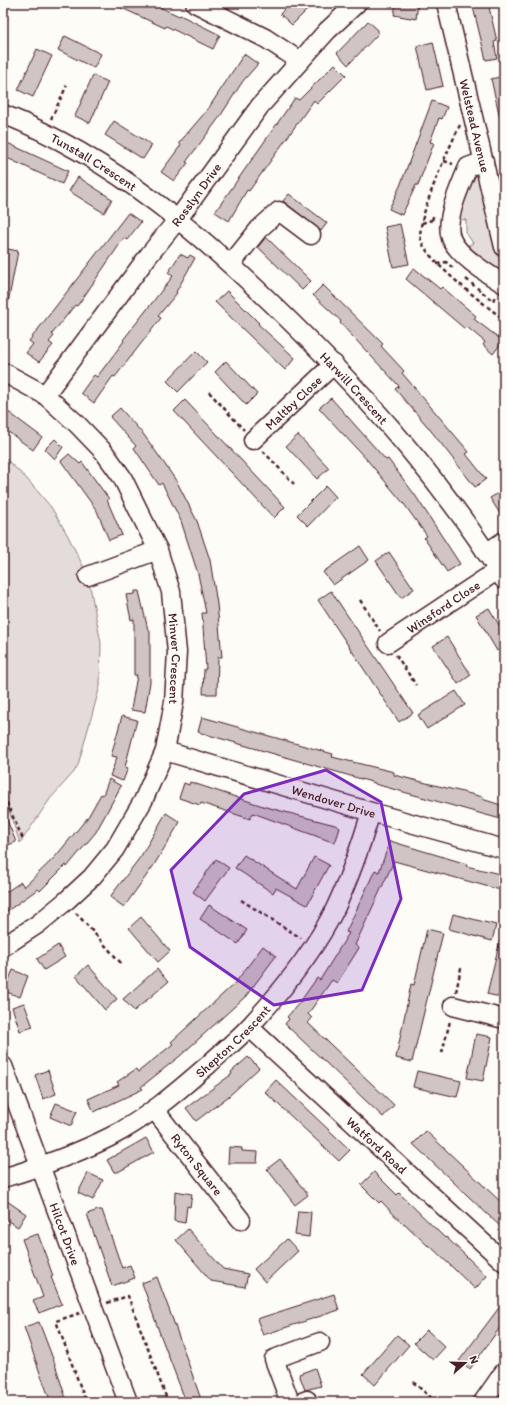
<svg xmlns="http://www.w3.org/2000/svg" width="507" height="1405" font-family="Itim,sans-serif">
<style>
.green{fill:#e3dcda;stroke:#967e82}
.building{fill:#d0c5c4;stroke:#4a1f2b}
.lines{fill:none;stroke-linecap:round;stroke-linejoin:round}
.minor-casing{stroke:#4a1f2b;stroke-width:21}
.path{stroke:#4a1f2b;stroke-width:2.5;stroke-dasharray:4 3;stroke-linecap:butt}
.minor{stroke:#fdfcf7;stroke-width:18}
.marked{fill:#7b2cbf;fill-opacity:0.2;stroke:#7b2cbf;stroke-width:3;stroke-linejoin:round}
.labels{text-anchor:middle;dominant-baseline:central;stroke-width:3.5;stroke-linejoin:round;paint-order:stroke}
.street-label{font-size:13px;fill:#4a1f2b;stroke:#fdfcf7}
</style>
<rect width="100%" height="100%" fill="#fdfcf7"/>
<filter id="ink" filterUnits="userSpaceOnUse"><feTurbulence type="fractalNoise" baseFrequency=".025" numOctaves="2"/><feDisplacementMap in="SourceGraphic" scale="8" xChannelSelector="R" yChannelSelector="G"/><feConvolveMatrix kernelMatrix="1 2 1 2 8 2 1 2 1" color-interpolation-filters="sRGB"/></filter>
<g filter="url(#ink)">
<g class="green">
<path d="M 477,169 L 503,276 L 465,247 L 473,243 L 466,233 L 466,220 L 457,219 Z"/>
<path d="M 3,456 L 27,479 L 51,507 L 67,534 L 88,576 L 101,643 L 100,686 L 78,765 L 74,772 L 50,799 L 20,843 L 3,794 Z"/>
</g>
<g class="building">
<path d="M 111,3 L 151,3 L 179,16 L 180,15 L 220,35 L 213,49 L 166,26 L 165,28 Z"/>
<path d="M 290,3 L 302,3 L 308,9 L 292,25 L 280,14 Z"/>
<path d="M 396,3 L 418,3 L 416,19 L 394,15 Z"/>
<path d="M 472,3 L 488,3 L 497,41 L 494,42 L 497,58 L 486,60 Z"/>
<path d="M 368,21 L 378,30 L 378,34 L 348,65 L 337,53 Z"/>
<path d="M 65,36 L 101,54 L 94,68 L 58,50 Z"/>
<path d="M 433,42 L 443,86 L 427,90 L 417,46 Z"/>
<path d="M 37,49 L 52,56 L 33,97 L 18,90 Z"/>
<path d="M 244,54 L 258,64 L 243,81 L 219,118 L 186,162 L 188,163 L 174,181 L 161,172 L 181,145 L 179,143 L 208,109 Z"/>
<path d="M 335,64 L 346,75 L 317,104 L 314,100 L 249,191 L 247,190 L 229,221 L 215,212 L 295,98 L 299,100 Z"/>
<path d="M 93,75 L 108,82 L 90,123 L 75,116 Z"/>
<path d="M 504,76 L 504,117 L 500,118 L 491,79 Z"/>
<path d="M 432,101 L 447,107 L 442,119 L 439,118 L 430,142 L 434,143 L 418,185 L 416,185 L 402,215 L 389,209 L 400,186 Z"/>
<path d="M 114,121 L 152,145 L 143,159 L 105,135 Z"/>
<path d="M 3,141 L 68,171 L 62,184 L 3,156 Z"/>
<path d="M 78,177 L 112,199 L 104,213 L 69,191 Z"/>
<path d="M 289,194 L 327,223 L 321,231 L 283,201 Z"/>
<path d="M 128,213 L 141,222 L 127,240 L 124,238 L 85,295 L 77,306 L 75,305 L 52,334 L 54,336 L 49,342 L 53,345 L 39,362 L 26,353 L 33,344 L 29,341 Z"/>
<path d="M 400,224 L 409,264 L 393,267 L 385,227 Z"/>
<path d="M 266,237 L 311,281 L 302,290 L 258,247 Z"/>
<path d="M 3,248 L 18,251 L 8,303 L 3,302 Z"/>
<path d="M 180,254 L 188,258 L 190,255 L 195,258 L 176,292 L 177,293 L 158,316 L 161,318 L 115,377 L 113,376 L 94,403 L 81,393 L 94,375 L 97,377 L 124,341 L 123,340 L 173,276 L 168,273 Z"/>
<path d="M 414,268 L 440,289 L 442,287 L 476,316 L 474,319 L 503,341 L 493,354 L 483,345 L 485,342 L 467,327 L 465,329 L 406,279 Z"/>
<path d="M 323,285 L 383,344 L 381,346 L 404,371 L 402,373 L 469,452 L 466,454 L 486,479 L 475,487 L 428,427 L 395,389 L 399,386 L 340,323 L 341,321 L 313,295 Z"/>
<path d="M 227,291 L 259,323 L 258,324 L 295,358 L 285,370 L 215,302 Z"/>
<path d="M 196,351 L 207,362 L 178,392 L 167,381 Z"/>
<path d="M 226,361 L 257,394 L 246,405 L 215,372 Z"/>
<path d="M 331,398 L 386,460 L 388,459 L 415,495 L 460,564 L 447,572 L 424,538 L 427,536 L 404,504 L 368,461 L 319,408 Z"/>
<path d="M 185,400 L 285,507 L 274,518 L 174,411 Z"/>
<path d="M 3,408 L 42,437 L 33,450 L 3,428 Z"/>
<path d="M 120,408 L 144,435 L 166,466 L 177,482 L 197,521 L 210,560 L 217,604 L 222,657 L 218,657 L 217,694 L 203,694 L 204,669 L 206,669 L 202,613 L 206,613 L 198,574 L 181,521 L 162,483 L 159,485 L 134,448 L 136,446 L 110,417 Z"/>
<path d="M 298,435 L 329,468 L 317,479 L 286,446 Z"/>
<path d="M 55,439 L 63,447 L 55,459 L 45,449 Z"/>
<path d="M 69,454 L 80,464 L 82,462 L 109,499 L 107,500 L 122,535 L 109,540 L 97,511 L 61,461 Z"/>
<path d="M 326,486 L 336,497 L 308,526 L 297,515 Z"/>
<path d="M 504,490 L 504,520 L 490,498 Z"/>
<path d="M 360,546 L 369,560 L 333,585 L 323,572 Z"/>
<path d="M 389,552 L 414,589 L 401,598 L 376,561 Z"/>
<path d="M 135,591 L 139,591 L 148,630 L 150,630 L 150,682 L 145,712 L 131,710 L 137,675 L 134,675 L 134,619 L 131,620 L 126,595 L 135,594 Z"/>
<path d="M 331,591 L 413,713 L 399,722 L 318,600 Z"/>
<path d="M 489,608 L 504,633 L 504,646 L 497,651 L 476,615 Z"/>
<path d="M 447,637 L 471,675 L 458,684 L 433,646 Z"/>
<path d="M 456,691 L 465,705 L 427,729 L 418,715 Z"/>
<path d="M 122,716 L 137,720 L 125,767 L 128,768 L 123,781 L 110,776 L 117,757 L 111,756 Z"/>
<path d="M 202,717 L 333,754 L 332,757 L 394,772 L 394,775 L 483,797 L 482,799 L 504,806 L 504,820 L 375,784 L 375,783 L 198,732 Z"/>
<path d="M 109,779 L 121,786 L 96,832 L 67,867 L 66,865 L 40,891 L 38,889 L 3,914 L 3,894 L 21,882 L 24,887 L 55,857 L 88,817 L 101,794 L 103,795 Z"/>
<path d="M 190,782 L 266,807 L 335,825 L 340,828 L 335,843 L 253,813 L 250,819 L 201,803 L 200,805 L 179,798 L 184,783 L 189,785 Z"/>
<path d="M 3,810 L 16,842 L 3,847 Z"/>
<path d="M 166,813 L 180,822 L 154,865 L 124,907 L 110,897 L 141,856 Z"/>
<path d="M 390,841 L 467,864 L 466,866 L 504,875 L 504,891 L 394,861 L 355,945 L 359,948 L 337,983 L 332,980 L 308,1014 L 312,1018 L 308,1023 L 394,1105 L 383,1117 L 285,1024 L 289,1019 L 287,1017 L 300,1002 L 317,978 L 320,980 L 349,933 L 346,932 L 375,870 L 379,872 Z"/>
<path d="M 244,855 L 297,889 L 314,857 L 329,865 L 307,905 L 276,888 L 273,893 L 235,868 Z"/>
<path d="M 216,859 L 229,868 L 205,901 L 193,892 Z"/>
<path d="M 209,905 L 247,930 L 238,944 L 200,919 Z"/>
<path d="M 453,914 L 496,925 L 492,941 L 449,929 Z"/>
<path d="M 141,917 L 170,951 L 158,962 L 129,928 Z"/>
<path d="M 427,929 L 443,933 L 412,1062 L 396,1058 L 411,984 L 414,985 Z"/>
<path d="M 500,940 L 504,940 L 504,998 L 487,994 Z"/>
<path d="M 58,945 L 65,957 L 44,970 L 37,959 Z"/>
<path d="M 263,946 L 276,956 L 246,996 L 180,1056 L 141,1087 L 143,1089 L 94,1112 L 88,1099 L 119,1085 L 117,1082 L 136,1069 L 138,1072 L 173,1044 L 171,1042 L 235,983 Z"/>
<path d="M 88,965 L 117,999 L 105,1010 L 76,976 Z"/>
<path d="M 157,969 L 168,982 L 134,1011 L 123,999 Z"/>
<path d="M 13,970 L 28,976 L 20,997 L 4,991 Z"/>
<path d="M 24,1003 L 33,1027 L 20,1031 L 12,1007 Z"/>
<path d="M 476,1034 L 492,1037 L 483,1081 L 467,1078 Z"/>
<path d="M 248,1057 L 259,1068 L 229,1096 L 196,1121 L 186,1108 L 232,1074 L 231,1072 Z"/>
<path d="M 48,1070 L 56,1094 L 43,1099 L 35,1075 Z"/>
<path d="M 417,1071 L 461,1081 L 457,1097 L 413,1087 Z"/>
<path d="M 276,1080 L 350,1150 L 339,1161 L 265,1092 Z"/>
<path d="M 56,1103 L 77,1111 L 71,1126 L 50,1117 Z"/>
<path d="M 426,1131 L 504,1205 L 504,1230 L 413,1144 Z"/>
<path d="M 146,1138 L 154,1152 L 118,1172 L 114,1172 L 107,1160 Z"/>
<path d="M 229,1147 L 242,1148 L 242,1151 L 258,1152 L 257,1163 L 228,1163 Z"/>
<path d="M 280,1159 L 308,1195 L 295,1205 L 267,1169 Z"/>
<path d="M 374,1172 L 397,1195 L 399,1193 L 445,1238 L 446,1237 L 487,1276 L 475,1289 L 429,1245 L 428,1246 L 404,1223 L 403,1224 L 381,1201 L 379,1203 L 361,1185 Z"/>
<path d="M 88,1173 L 103,1180 L 93,1200 L 78,1193 Z"/>
<path d="M 175,1191 L 192,1194 L 190,1207 L 187,1206 L 185,1223 L 174,1221 Z"/>
<path d="M 7,1201 L 26,1214 L 18,1227 L 3,1218 L 3,1209 Z"/>
<path d="M 98,1210 L 102,1210 L 122,1268 L 130,1265 L 135,1278 L 112,1286 L 87,1214 Z"/>
<path d="M 298,1211 L 311,1212 L 309,1237 L 295,1235 Z"/>
<path d="M 188,1229 L 223,1269 L 248,1274 L 245,1287 L 211,1281 L 176,1240 Z"/>
<path d="M 38,1234 L 53,1276 L 51,1277 L 62,1304 L 39,1313 L 33,1301 L 43,1297 L 22,1239 Z"/>
<path d="M 287,1239 L 298,1251 L 265,1282 L 254,1269 Z"/>
<path d="M 157,1277 L 173,1320 L 202,1402 L 186,1402 L 160,1334 L 142,1283 Z"/>
<path d="M 334,1294 L 339,1310 L 263,1335 L 257,1319 Z"/>
<path d="M 504,1301 L 504,1322 L 470,1369 L 459,1361 Z"/>
<path d="M 39,1322 L 55,1364 L 67,1402 L 51,1402 L 41,1376 L 24,1327 Z"/>
<path d="M 427,1330 L 445,1347 L 433,1360 L 414,1343 Z"/>
<path d="M 397,1335 L 409,1345 L 375,1385 L 363,1374 Z"/>
<path d="M 315,1368 L 321,1386 L 305,1390 L 299,1374 Z"/>
</g>
<g class="lines">
<defs>
<g id="minor">
<path d="M 195,3 L 265,38 L 300,61"/>
<path id="s1" d="M 446,3 L 504,247"/>
<path id="s2" d="M 3,114 C 115,159 207,239 292,323 C 372,402 445,485 504,580"/>
<path d="M 484,161 L 468,167 C 461,185 444,219 451,238 C 457,255 489,275 504,284"/>
<path d="M 231,264 L 259,229 L 279,211 L 311,235"/>
<path id="s3" d="M 3,372 L 45,395 L 77,424 L 104,452 L 122,477 L 158,550 L 171,592 L 177,652 L 174,702 L 165,751 L 143,801 L 115,849 L 92,877 L 66,901 L 38,924 L 3,947"/>
<path id="s4" d="M 45,395 L 149,255 L 178,219 L 260,106 L 327,31 L 357,3"/>
<path id="s5" d="M 253,440 L 334,364"/>
<path d="M 486,553 L 504,541"/>
<path d="M 88,576 L 158,550"/>
<path id="s6" d="M 388,643 L 498,570"/>
<path id="s7" d="M 165,751 L 371,812 L 504,849"/>
<path d="M 453,1006 L 504,1019"/>
<path id="s8" d="M 249,1027 L 504,1262"/>
<path id="s9" d="M 3,1066 L 128,1402"/>
<path id="s10" d="M 154,1109 L 241,1220"/>
<path id="s11" d="M 3,1178 C 40,1167 76,1154 110,1137 C 146,1119 178,1091 208,1065 C 222,1052 237,1040 250,1026 C 282,991 314,952 335,909 C 350,877 361,845 371,812"/>
<path d="M 290,1402 L 274,1359 L 320,1342"/>
<path d="M 302,1402 L 307,1400"/>
<path d="M 483,1402 L 504,1372"/>
</g>
</defs>
<use href="#minor" class="minor-casing"/>
<g class="path">
<path d="M 51,119 L 67,85"/>
<path d="M 460,125 C 450,146 415,220 421,240 C 428,263 484,303 504,320"/>
<path d="M 444,161 L 453,164"/>
<path d="M 432,220 L 434,214"/>
<path d="M 422,223 L 432,220"/>
<path d="M 437,264 L 446,262 L 453,268"/>
<path d="M 466,279 L 493,301 L 495,296"/>
<path d="M 209,392 L 244,430"/>
<path d="M 263,451 L 294,484"/>
<path d="M 360,600 L 380,631"/>
<path d="M 396,655 L 416,685"/>
<path d="M 3,789 L 8,806 L 23,839"/>
<path d="M 241,900 L 301,938"/>
<path d="M 76,913 L 121,963"/>
<path d="M 456,992 L 461,968"/>
<path d="M 442,1053 L 450,1021"/>
<path d="M 107,1303 L 128,1296 L 168,1402"/>
<path d="M 80,1313 L 56,1321 L 86,1402"/>
<path d="M 413,1382 L 436,1402"/>
</g>
<use href="#minor" class="minor"/>
</g>
</g>
<path class="marked" d="M 326,770 L 381,802 L 401,899 L 362,990 L 274,1005 L 190,947 L 171,870 L 244,794 Z"/>
<g class="labels">
<g class="street-label">
<text stroke="none"><textPath href="#s1" startOffset="126">Welstead Avenue</textPath></text>
<text stroke="none"><textPath href="#s2" startOffset="103">Tunstall Crescent</textPath></text>
<text stroke="none"><textPath href="#s4" startOffset="251">Rosslyn Drive</textPath></text>
<text stroke="none"><textPath href="#s2" startOffset="449">Harwill Crescent</textPath></text>
<text stroke="none"><textPath href="#s5" startOffset="55">Maltby Close</textPath></text>
<text stroke="none"><textPath href="#s6" startOffset="66">Winsford Close</textPath></text>
<text stroke="none"><textPath href="#s3" startOffset="353">Minver Crescent</textPath></text>
<text stroke="none"><textPath href="#s7" startOffset="176">Wendover Drive</textPath></text>
<text stroke="none"><textPath href="#s11" startOffset="271">Shepton Crescent</textPath></text>
<text stroke="none"><textPath href="#s8" startOffset="174">Watford Road</textPath></text>
<text stroke="none"><textPath href="#s10" startOffset="70">Ryton Square</textPath></text>
<text stroke="none"><textPath href="#s9" startOffset="179">Hilcot Drive</textPath></text>
</g>
</g>
<rect width="507" height="1405" fill="none" stroke="#fdfcf7" stroke-width="16"/>
<rect x="8" y="8" width="491" height="1389" fill="none" stroke="#4a1f2b" stroke-width="1.5" filter="url(#ink)"/>
<g transform="translate(465 1363) rotate(70)" stroke="#fdfcf7" stroke-width="3" paint-order="stroke">
<path d="M0-3L7 15L0 10L-7 15Z" fill="#4a1f2b"/>
<text y="-6" font-size="11" font-weight="bold" text-anchor="middle" fill="#4a1f2b">N</text>
</g>
</svg>
